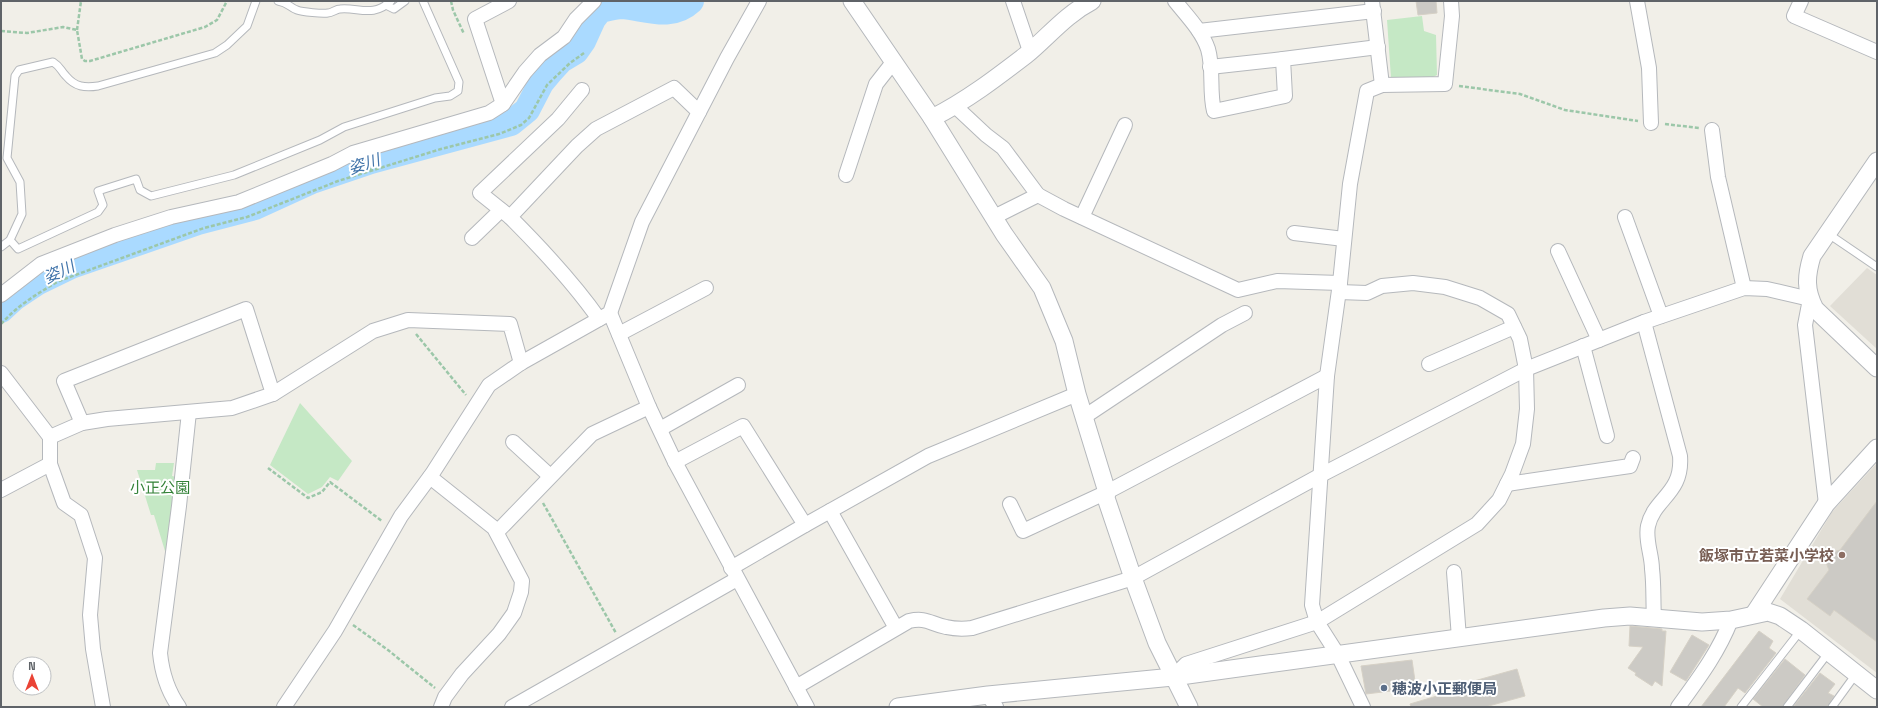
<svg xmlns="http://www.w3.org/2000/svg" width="1878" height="708" font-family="'Space Grotesk','Noto Sans JP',sans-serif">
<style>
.education{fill:#e1ded6}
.green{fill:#c5e8c5}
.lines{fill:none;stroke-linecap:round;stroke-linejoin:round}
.river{stroke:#aadaff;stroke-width:26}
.building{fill:#cccac5;stroke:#d6d1c6}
.service-casing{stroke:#b5b8bc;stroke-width:9}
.minor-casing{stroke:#b5b8bc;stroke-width:16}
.tertiary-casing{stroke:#b5b8bc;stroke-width:19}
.path{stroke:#9cc7a9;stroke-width:2.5;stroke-dasharray:4 2;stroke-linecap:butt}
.service{stroke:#fff;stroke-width:7}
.minor{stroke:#fff;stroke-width:14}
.tertiary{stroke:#fff;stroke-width:17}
.education-dot{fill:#8d6e63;stroke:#fff;stroke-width:1.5}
.service-dot{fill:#5c6f8a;stroke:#fff;stroke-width:1.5}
.labels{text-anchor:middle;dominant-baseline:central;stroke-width:4;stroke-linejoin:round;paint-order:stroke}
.park-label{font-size:15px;fill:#348238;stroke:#fff}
.education-label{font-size:15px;font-weight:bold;fill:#785e54;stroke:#fff;text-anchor:end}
.service-label{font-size:15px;font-weight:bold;fill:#4e5e75;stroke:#fff;text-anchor:start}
.water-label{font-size:16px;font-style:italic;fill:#4174aa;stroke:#fff}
</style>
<rect width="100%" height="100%" fill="#f1efe8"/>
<g class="education">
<path d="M 1867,268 L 1877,275 L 1877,349 L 1830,306 Z"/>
<path d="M 1877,463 L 1877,673 L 1780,599 L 1832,512 Z"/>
</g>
<g class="green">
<path d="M 1422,16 L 1424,31 L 1436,35 L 1437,75 L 1431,78 L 1391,78 L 1387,20 Z"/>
<path d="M 300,403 L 352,461 L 338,481 L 330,477 L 322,487 L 308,494 L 270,465 Z"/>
<path d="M 156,463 L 174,463 L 172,476 L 177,477 L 168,551 L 165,551 L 154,515 L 151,515 L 137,470 L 155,470 Z"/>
</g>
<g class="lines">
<path class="river" d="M 1,310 L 14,298 L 38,282 L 71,266 L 198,222 L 255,207 L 312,181 L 371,161 L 511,123 L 527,110 L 541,83 L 551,71 L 561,60 L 576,51 L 583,41 L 593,19 L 600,10 C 607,9 615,6 622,6 C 646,8 671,20 691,1"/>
</g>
<g class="building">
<path d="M 1416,1 L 1436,1 L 1437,13 L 1418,15 Z"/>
<path d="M 1877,501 L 1877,642 L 1834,610 L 1830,616 L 1807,599 L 1829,570 L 1825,560 L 1827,554 L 1840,550 Z"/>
<path d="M 1630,626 L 1662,629 L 1662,631 L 1666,631 L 1662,686 L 1655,681 L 1652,686 L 1635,675 L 1636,673 L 1628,668 L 1643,647 L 1629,646 Z"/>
<path d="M 1759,631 L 1773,641 L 1769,648 L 1776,653 L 1745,693 L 1738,688 L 1724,707 L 1701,707 Z"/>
<path d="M 1692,635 L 1709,645 L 1686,681 L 1670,672 Z"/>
<path d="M 1785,659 L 1805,675 L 1782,707 L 1763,707 L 1753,699 Z"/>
<path d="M 1412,660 L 1416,688 L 1366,694 L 1361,666 Z"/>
<path d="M 1517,669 L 1525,696 L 1485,707 L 1411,707 L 1410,704 L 1457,690 L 1456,686 Z"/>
<path d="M 1820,673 L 1835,684 L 1828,693 L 1834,696 L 1827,707 L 1793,707 Z"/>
</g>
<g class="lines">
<defs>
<g id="service">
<path d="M 278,1 C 289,3 289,7 297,10 C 302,12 323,14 328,13 C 332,13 336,9 340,9 C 358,7 373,18 391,1"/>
<path d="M 386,5 L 394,9 L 405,1"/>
<path d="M 1827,233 L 1877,267"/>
<path d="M 10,240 L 18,249 L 98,212 L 103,205 L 98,191 L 136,179 L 140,190 L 151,196 L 234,175 L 320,140 L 344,127 L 435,98 L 450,96 L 458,91 L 459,82 L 423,1"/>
<path d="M 1,247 L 10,240 L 22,214 L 20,182 L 7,158 L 15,76 L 19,70 L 53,62 C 61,67 60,70 66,76 C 75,87 85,88 98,86 L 215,53 L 227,45 L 247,26 L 256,1"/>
<path d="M 1741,707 L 1801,630"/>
<path d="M 1787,707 L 1829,652"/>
<path d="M 1832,707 L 1856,674"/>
</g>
<g id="minor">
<path d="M 1013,1 L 1030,51"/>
<path d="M 1175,1 C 1187,16 1202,31 1208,49 C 1214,69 1209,91 1214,111 L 1285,96 L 1283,59 L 1378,47"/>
<path d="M 1372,1 L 1382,85"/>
<path d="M 1637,1 L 1649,68 L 1651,123"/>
<path d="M 1801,1 L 1794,16 L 1877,52"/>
<path d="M 1199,31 L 1374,11"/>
<path d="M 1210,67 L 1283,59"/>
<path d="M 503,104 L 475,19 L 509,1"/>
<path d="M 955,106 L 986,135 L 1003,148 L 1038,195 L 1064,209 L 1238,290 L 1277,281 L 1340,283"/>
<path d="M 1712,130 L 1718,177 L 1744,288"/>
<path d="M 846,175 L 876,84 L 894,61"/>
<path d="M 510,217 L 480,193 L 558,119 L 582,90"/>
<path d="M 994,217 L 1038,195"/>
<path d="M 1082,217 L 1125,125"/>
<path d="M 1625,217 L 1661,316"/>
<path d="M 1294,233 L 1344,239"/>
<path d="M 472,238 L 501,210"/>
<path d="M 1558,251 L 1599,340"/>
<path d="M 1,295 L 41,264 L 115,235 L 171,217 L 239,202 L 332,164 L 353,153 L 489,113 L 503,104 L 525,72 L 540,55 L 564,37 L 576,19 L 594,1"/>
<path d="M 610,313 L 649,407 L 675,462 L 807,707"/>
<path d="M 599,319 C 573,282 542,249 510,217 L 577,146 L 596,129 L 674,88 L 699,112"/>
<path d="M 1644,322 L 1680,456 C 1683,494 1654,498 1648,526 C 1645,540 1652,555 1652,569 C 1654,585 1653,602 1654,618"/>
<path d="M 619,334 L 706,288"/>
<path d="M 1583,346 L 1607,436"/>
<path d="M 1429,364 L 1514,327"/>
<path d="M 1,373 L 50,437 L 50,464 L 64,503 L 81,515 L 95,558 L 90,615 L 93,649 L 103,707"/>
<path d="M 1084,417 L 1222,325 L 1245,313"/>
<path d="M 82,423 L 64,381 L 246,309 L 273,394"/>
<path d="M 660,429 L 738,385"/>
<path d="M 50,437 L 82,423 L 107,419 L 232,408 L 273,394 L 373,331 L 408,320 L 510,324 L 521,363"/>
<path d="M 513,442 L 550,476"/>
<path d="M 675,462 L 743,426 L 805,525"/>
<path d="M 430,477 L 494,528 L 522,581 L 521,592 L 514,613 L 499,634 L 462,674 L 445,697 L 441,707"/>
<path d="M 1507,484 L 1630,466 L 1633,458"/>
<path d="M 1,490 L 50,464"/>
<path d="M 1010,504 L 1023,531 L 1107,492 L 1327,376"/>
<path d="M 830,511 L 896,628"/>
<path d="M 497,532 L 592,434 L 649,407"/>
<path d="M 731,568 L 805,525 L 928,456 L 1077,394"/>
<path d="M 1454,572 L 1459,638"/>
<path d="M 1173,677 L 1186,664 L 1317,622 L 1477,524 L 1499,500 L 1512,474 L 1523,444 L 1527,409 L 1526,369 L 1520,339 L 1508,314 L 1480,298 L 1445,287 L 1413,283 L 1382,286 L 1367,293 L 1339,292"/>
<path d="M 796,687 L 909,621 C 927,617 930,624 946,627 C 955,629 964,629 972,628 L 1133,578 L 1321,475 L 1526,369 L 1644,322 L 1744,288 L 1767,289 L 1810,299 L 1805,325 L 1826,504"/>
<path d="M 988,695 L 996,707"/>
<path d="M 179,707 C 167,690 162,673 160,653 L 179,506 L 189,412"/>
<path d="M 284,707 L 335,631 L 401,516 L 432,474 L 489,385 L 521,363 L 610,313 L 642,222 L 727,58 L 759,1"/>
<path d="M 512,707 L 737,579"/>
<path d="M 1363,707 L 1338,655 L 1317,622 L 1312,605 L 1327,376 L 1340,283 L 1350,184 L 1367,91 L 1382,85 L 1445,84 L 1452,16 L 1451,1"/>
<path d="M 1678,707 C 1699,678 1718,653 1731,620"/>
</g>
<g id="tertiary">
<path d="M 852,1 L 932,118 L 1004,234 L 1042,288 L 1064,341 L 1077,394 L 1107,492 L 1106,498 L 1133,578 L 1157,643 L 1189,707"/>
<path d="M 932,118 C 966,101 996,78 1026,55 C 1049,36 1065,15 1092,1"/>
<path d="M 1877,161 L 1812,256 C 1806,276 1805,290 1815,309 L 1877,368"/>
<path d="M 1754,614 L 1826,504 L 1877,448"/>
<path d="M 898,707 L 988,695 L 1173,677 L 1604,618 L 1630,616 L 1702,622 L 1731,620 L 1768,612 L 1780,616 L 1801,630 L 1877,690"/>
</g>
</defs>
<use href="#service" class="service-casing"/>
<use href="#minor" class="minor-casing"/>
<use href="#tertiary" class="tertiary-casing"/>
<g class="path">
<path d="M 451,1 L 453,10 L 464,34"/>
<path d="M 77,30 L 81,1"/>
<path d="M 1,31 L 27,33 L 63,27 L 77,30 L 82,59 L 85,61 L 90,61 L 205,27 L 217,20 L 227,1"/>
<path d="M 1459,86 L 1520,94 L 1565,110 L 1638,121"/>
<path d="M 1665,124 L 1699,128"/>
<path d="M 368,162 L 371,171"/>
<path d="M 1,324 C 17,306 38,293 59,281 L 204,228 L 247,217 L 338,181 L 441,149 L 499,134 L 521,125 L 529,118 L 547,85 L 570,63 L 584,53"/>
<path d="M 416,334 L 466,395"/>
<path d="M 268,468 L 308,498 L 322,492 L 330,482 L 382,521"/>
<path d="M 543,503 L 616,633"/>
<path d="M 353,625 L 388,650 L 435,688"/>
</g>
<use href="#service" class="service"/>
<use href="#minor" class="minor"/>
<use href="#tertiary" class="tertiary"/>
</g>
<circle class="education-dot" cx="1842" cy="555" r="4"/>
<circle class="service-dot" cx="1384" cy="688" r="4"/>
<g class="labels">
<g class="park-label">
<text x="160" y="487">小正公園</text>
</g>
<g class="education-label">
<text x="1834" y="555">飯塚市立若菜小学校</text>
</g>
<g class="service-label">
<text x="1392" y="688">穂波小正郵便局</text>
</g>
<g class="water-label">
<text transform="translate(364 164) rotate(-18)">姿川</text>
<text transform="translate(59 272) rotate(-25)">姿川</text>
</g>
</g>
<rect width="1878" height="708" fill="none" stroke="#5f6368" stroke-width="4"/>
<g transform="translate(32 676)"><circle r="19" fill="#ffffff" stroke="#bfc1c3"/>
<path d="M0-3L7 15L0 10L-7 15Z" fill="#ea4335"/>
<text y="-6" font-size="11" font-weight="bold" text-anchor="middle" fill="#5f6368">N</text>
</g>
</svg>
